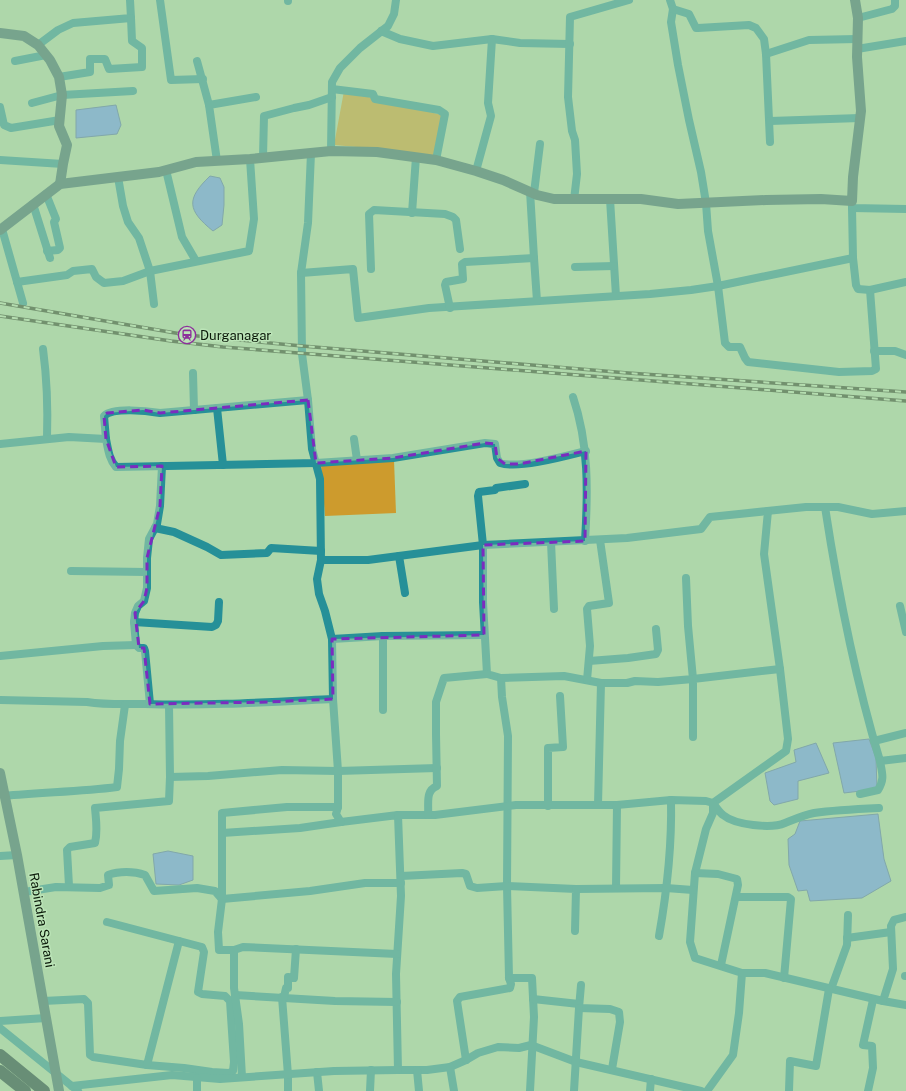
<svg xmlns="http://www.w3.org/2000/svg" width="906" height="1091" font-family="'Public Sans',sans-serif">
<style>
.green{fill:#cd9b2d}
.water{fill:#6594ef;stroke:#4a6faa}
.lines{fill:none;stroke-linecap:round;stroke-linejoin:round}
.street{stroke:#269098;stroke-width:8}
.secondary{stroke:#33676b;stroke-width:10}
.highway{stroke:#133639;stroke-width:12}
.rail-casing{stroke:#283c27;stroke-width:3.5}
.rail{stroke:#bbe4b7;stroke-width:2;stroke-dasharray:6;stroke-linecap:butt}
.marked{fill:none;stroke:#7b2cbf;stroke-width:3;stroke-dasharray:8 5;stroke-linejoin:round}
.labels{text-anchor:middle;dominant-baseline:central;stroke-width:3;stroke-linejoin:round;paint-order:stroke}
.poi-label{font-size:13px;fill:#0a1909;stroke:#bbe4b7;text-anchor:start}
.street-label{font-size:13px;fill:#0a1909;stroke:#bbe4b7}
</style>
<rect width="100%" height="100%" fill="#aed7aa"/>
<g class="green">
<path d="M 344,91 L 442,115 L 434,156 L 380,149 L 334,145 Z"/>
<path d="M 394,460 L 396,513 L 325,516 L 321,465 Z"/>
</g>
<g class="water">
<path d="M 116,105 L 121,125 L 117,134 L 76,138 L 76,110 Z"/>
<path d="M 210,176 L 220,178 L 224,187 L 224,205 L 222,225 L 213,231 C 187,210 186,199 210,176 Z"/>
<path d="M 869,739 L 876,758 L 877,789 L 844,793 L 833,743 Z"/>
<path d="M 816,743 L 829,773 L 798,781 L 798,799 L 774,805 L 770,801 L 765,773 L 796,762 L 794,750 Z"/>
<path d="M 878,814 L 884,859 L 891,881 L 862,898 L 810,901 L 807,890 L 798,891 L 789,865 L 788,839 L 795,834 L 800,821 Z"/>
<path d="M 168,851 L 193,856 L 193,880 L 179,885 L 156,884 L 153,854 Z"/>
</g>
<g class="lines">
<g class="street">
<path d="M 160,0 L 171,80 L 203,79"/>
<path d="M 670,0 L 673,9 L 671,22 L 678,65 L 689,120 L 701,172 L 706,203 L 708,231 L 718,286 L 853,258"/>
<path d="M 288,1 L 288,0"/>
<path d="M 673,9 L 689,14 L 696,28 L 698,28 L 749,25 L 756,28 L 764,39 L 766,54 L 770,142"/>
<path d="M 858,18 L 892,9 L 895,6 L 895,0"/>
<path d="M 381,31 L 400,39 L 433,46 L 492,39 L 520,43 L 570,44"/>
<path d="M 38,45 L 58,30 L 73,23 L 131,18 L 130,0"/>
<path d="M 857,49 L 906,41"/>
<path d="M 766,54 L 809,40 L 857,39"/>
<path d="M 15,61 L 46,55"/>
<path d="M 197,61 L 209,105"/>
<path d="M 59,77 L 90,72 L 90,59 L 105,59 L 109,69 L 142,67 L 142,48 L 132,41 L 131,18"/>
<path d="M 332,89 L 373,94 L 375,99 L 439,110 L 445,114 L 436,160"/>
<path d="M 32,103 L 62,95 L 133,91"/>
<path d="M 0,107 L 4,125 L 11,128 L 60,120"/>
<path d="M 770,121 L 860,118"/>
<path d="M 331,151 L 332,82 L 340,68 L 360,48 L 388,26 L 394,14 L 396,0"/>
<path d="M 311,153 L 308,223 L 301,273 L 302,354 L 308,400 L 312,449 L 320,479 L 321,560 L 317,579 L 319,594 L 325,611 L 332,639 L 333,699 L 338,771 L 338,807 L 336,814 L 341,822 L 398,815 L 401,896 L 396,974 L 398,1070 L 427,1070 L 450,1067 L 466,1060 L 478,1053 L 498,1047 L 519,1048 L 531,1045 L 576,1062 L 701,1091"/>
<path d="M 263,157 L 264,116 L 294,108 L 309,105 L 332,97"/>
<path d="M 0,160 L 63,164"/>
<path d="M 217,161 L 209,105 L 256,97"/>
<path d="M 166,170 L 182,237 L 196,261"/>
<path d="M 476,171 L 491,116 L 488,103 L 492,39"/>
<path d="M 118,177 L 123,206 L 128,222 L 139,238 L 150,271 L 154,304"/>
<path d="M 534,193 L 540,144"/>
<path d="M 46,194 L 56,219 L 54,222 L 60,248 L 58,250 L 47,251"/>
<path d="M 610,199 L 616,296"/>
<path d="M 574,200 L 577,174 L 575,140 L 572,131 L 568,97 L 570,17 L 629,0"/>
<path d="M 33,204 L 50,258"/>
<path d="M 852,204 L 852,208 L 906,209"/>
<path d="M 412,213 L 416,157"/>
<path d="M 2,229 L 23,303"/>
<path d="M 534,258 L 537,301"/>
<path d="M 575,267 L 614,266"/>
<path d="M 371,269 L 369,214 L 374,210 L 445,214 L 453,217 L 456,220 L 460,249"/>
<path d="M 301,273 L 353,269 L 358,318 L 429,308 L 650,294 L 691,290 L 718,286 L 725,343 L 729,347 L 740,347 L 745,358 L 748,362 L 839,372 L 872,371 L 876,369 L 870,290 L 858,289 L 856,285 L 853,258 L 852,208"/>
<path d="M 17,282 L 67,275 L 73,271 L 92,269 L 96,277 L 104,283 L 123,281 L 150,271 L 249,251 L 254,219 L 250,159"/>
<path d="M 870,290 L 906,282"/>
<path d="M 450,308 L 445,285 L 446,282 L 463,279 L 462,264 L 465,262 L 534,258 L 530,191"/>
<path d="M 43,349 C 47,379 48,408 47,439"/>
<path d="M 874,351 L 895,351 L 906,355"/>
<path d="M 193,373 L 194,410"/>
<path d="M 573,397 C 589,444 588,492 585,541"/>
<path d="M 217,408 L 223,465"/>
<path d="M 106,439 L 104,416 C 113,407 148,411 160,413 L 308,400"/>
<path d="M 354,439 L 357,460"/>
<path d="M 0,444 L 69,437 L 106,439 C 108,449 109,459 116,467 L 316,463 L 393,458 L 485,443 L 495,444 L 497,458 L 500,463 C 519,469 566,456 586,451"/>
<path d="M 525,484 L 496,488 L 495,490 L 479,492 L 478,496 L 483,545 L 483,602 L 487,674 L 501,678 L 502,697 L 508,736 L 507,886 L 509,978 L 532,978 L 534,1017 L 530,1091"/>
<path d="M 825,507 C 838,592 855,678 880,761 L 906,758"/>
<path d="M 155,528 L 174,532 L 207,547 L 221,555 L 267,553 L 271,548 L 321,551"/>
<path d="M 551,542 L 554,609"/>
<path d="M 399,556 L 405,593"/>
<path d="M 321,560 L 368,560 L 483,545 L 627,538 L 701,529 L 710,517 L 806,507 L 838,507 L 872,514 L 906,511"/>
<path d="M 71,571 L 147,572"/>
<path d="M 900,606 L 906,632"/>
<path d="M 134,622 L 212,627 L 216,625 L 218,621 L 219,602"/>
<path d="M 332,639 L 383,636 L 484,635"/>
<path d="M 0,656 L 103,646 L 136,645"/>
<path d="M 589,661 L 628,658 L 656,654 L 658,650 L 656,629"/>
<path d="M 780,669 L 788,739 L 786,751 L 713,803 C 716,807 719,812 723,815 C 735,825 771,829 785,823 C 795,819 804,815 814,813 C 835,810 857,809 879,808"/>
<path d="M 501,678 L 564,676 L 601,683 L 627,683 L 635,681 L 658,682 L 693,679 L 688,626 L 686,578"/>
<path d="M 587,680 L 590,646 L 587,609 L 589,606 L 609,603 L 600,540"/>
<path d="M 0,700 L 87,702 C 106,705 125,704 145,704 C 208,706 271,702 333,699"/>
<path d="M 150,704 L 145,651 L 144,648 L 139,648 L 136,645 L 134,622 L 135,613 L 138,606 L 144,601 L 147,588 L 147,558 L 149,539 L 157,524 L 160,506 L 162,466"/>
<path d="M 383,710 L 383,636"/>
<path d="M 693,737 L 693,679 L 780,669 L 764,554 L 768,511"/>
<path d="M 874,741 L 906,733"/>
<path d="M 170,777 L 208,776 L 282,770 L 338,771 L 437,768"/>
<path d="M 860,794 L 878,790 C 885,779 882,773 880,761"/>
<path d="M 4,796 C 42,792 79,792 117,787 L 119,769 L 120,741 L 125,705"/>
<path d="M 598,805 L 601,683"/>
<path d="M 548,806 L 548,748 L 563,747 L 560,696"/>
<path d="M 398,815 L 435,815 L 516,805 L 617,805 L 671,800 L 706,801 L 713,803 L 713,813 L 706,829 L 695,873 L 690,942 L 695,958 L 742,973 L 739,1013 L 733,1055 L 707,1091"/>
<path d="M 428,815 C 429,803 425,791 437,786 L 436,734 L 436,702 L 444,678 L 487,674"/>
<path d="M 222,833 L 300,828 L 341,822"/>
<path d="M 0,856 L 17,855"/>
<path d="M 695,873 L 718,874 L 737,879 L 738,885 L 721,965"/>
<path d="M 401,876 L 462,873 L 466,874 L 470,886 L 477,888 L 507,886 L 576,889 L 575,931"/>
<path d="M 69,886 L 67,850 L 70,847 L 95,843 C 98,831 96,820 95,808 L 169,801 L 170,777 L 169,705"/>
<path d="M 616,888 L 617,805"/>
<path d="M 576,889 L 666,888 L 693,890"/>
<path d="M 24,892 L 56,887 L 100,888 L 109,885 L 108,875 C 119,871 134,871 145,875 L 154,891 L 197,888 L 215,891 L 222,899 L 310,891 L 365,883 L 401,883"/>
<path d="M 736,897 L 788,897 L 791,899 L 784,978"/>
<path d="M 906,917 L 894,920 L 891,926 L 893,969 L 883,1001 L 906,1005"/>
<path d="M 659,936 C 667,891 672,846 671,800"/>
<path d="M 847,938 L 891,932"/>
<path d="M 234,950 L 243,947 L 397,954"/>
<path d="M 742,973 L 765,973 L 883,1001"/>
<path d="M 905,976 L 906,976"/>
<path d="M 581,985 L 579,1008 L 610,1009 L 619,1012 L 620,1022 L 612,1069"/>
<path d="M 831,989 L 847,945 L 848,915"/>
<path d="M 235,995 L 335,1001 L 397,1002"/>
<path d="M 282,997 L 288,1075 L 288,1091"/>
<path d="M 284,997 L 286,988 L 288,988 L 288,977 L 294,978 L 296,949"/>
<path d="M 533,999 L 579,1004"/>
<path d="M 43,1001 L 84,999 L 88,1003 L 90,1055 L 93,1057 L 147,1065 L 184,1068 L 212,1072 L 229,1073 L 233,1071 L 234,1062 L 230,1001 L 225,996 L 202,994 L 198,992 L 204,952 L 202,947 L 107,922"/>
<path d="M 0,1021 L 46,1018"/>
<path d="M 0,1028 L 78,1091"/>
<path d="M 466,1060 L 457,1001 L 460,997 L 510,988 L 511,984 L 509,978"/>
<path d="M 147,1065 L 179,941"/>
<path d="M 450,1067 L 454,1091"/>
<path d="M 417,1070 L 419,1091"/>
<path d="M 317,1072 L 319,1091"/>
<path d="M 242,1077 L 239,1024 L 234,988 L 234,950 L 219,950 L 218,932 L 222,899 L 222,813 L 287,807 L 338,807"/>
<path d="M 72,1086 L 172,1075 L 220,1079 L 334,1071 L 398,1070"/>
<path d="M 197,1091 L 197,1078"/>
<path d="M 370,1091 L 371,1070"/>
<path d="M 574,1091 L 579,1008"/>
<path d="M 650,1091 L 651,1079"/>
<path d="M 789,1091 L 790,1061 L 816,1066 L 829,989"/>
<path d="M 868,1091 L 873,1068 L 872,1046 L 863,1045 L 873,1000"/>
</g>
<g class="secondary">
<path d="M 0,33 L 24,36 L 38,45 L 50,60 L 59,77 L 62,95 L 59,126 L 67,145 L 63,164 L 60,184"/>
<path d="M 0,230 L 60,184 L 159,172 L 196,162 L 250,159 L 331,151 L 377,152 L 436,160 L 476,171 L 503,180 L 537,195 L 554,199 L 641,199 L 678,204 L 766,200 L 821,199 L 852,201 L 853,177 L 861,111 L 857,57 L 858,18 L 855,0"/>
<path d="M 0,773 L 17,855 L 59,1091"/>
</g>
<g class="highway">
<path d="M 0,1055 L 44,1091"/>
<path d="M 0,1071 L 25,1091"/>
</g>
<defs>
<g id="rail">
<path d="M 0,303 L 187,335 L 302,346 L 628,373 L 906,392"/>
<path d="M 0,316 L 171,341 L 223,347 L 906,401"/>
</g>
</defs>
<use href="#rail" class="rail-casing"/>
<use href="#rail" class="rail"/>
</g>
<path d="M0 0H906V1091H0ZM 308,400 L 316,463 L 393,458 L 485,443 L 495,444 L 497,458 L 505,464 L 519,464 L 586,451 L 585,541 L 483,545 L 484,635 L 332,639 L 333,699 L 269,702 L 150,704 L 144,648 L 139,648 L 135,613 L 144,601 L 147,588 L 147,558 L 160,506 L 162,466 L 116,467 L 106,439 L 104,416 L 107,413 L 143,410 L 160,413 Z" fill="#aed7aa" fill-opacity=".55" fill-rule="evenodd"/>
<path class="marked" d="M 308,400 L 316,463 L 393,458 L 485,443 L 495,444 L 497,458 L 505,464 L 519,464 L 586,451 L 585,541 L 483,545 L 484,635 L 332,639 L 333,699 L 269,702 L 150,704 L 144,648 L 139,648 L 135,613 L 144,601 L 147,588 L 147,558 L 160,506 L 162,466 L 116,467 L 106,439 L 104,416 L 107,413 L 143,410 L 160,413 Z"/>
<defs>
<symbol id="station-ring" viewBox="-11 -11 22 22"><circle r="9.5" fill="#bbe4b7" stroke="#8d309b" stroke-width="1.5"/><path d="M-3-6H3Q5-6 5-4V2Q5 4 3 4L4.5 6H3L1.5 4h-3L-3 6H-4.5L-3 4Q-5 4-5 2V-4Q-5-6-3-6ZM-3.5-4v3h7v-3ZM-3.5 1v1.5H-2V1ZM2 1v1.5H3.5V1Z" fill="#8d309b"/></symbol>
</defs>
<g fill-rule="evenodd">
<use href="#station-ring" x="177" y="325" width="20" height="20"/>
</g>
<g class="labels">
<g class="poi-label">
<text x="200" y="335">Durganagar</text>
</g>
<g class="street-label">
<text transform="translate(42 920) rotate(80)">Rabindra Sarani</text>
</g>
</g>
</svg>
